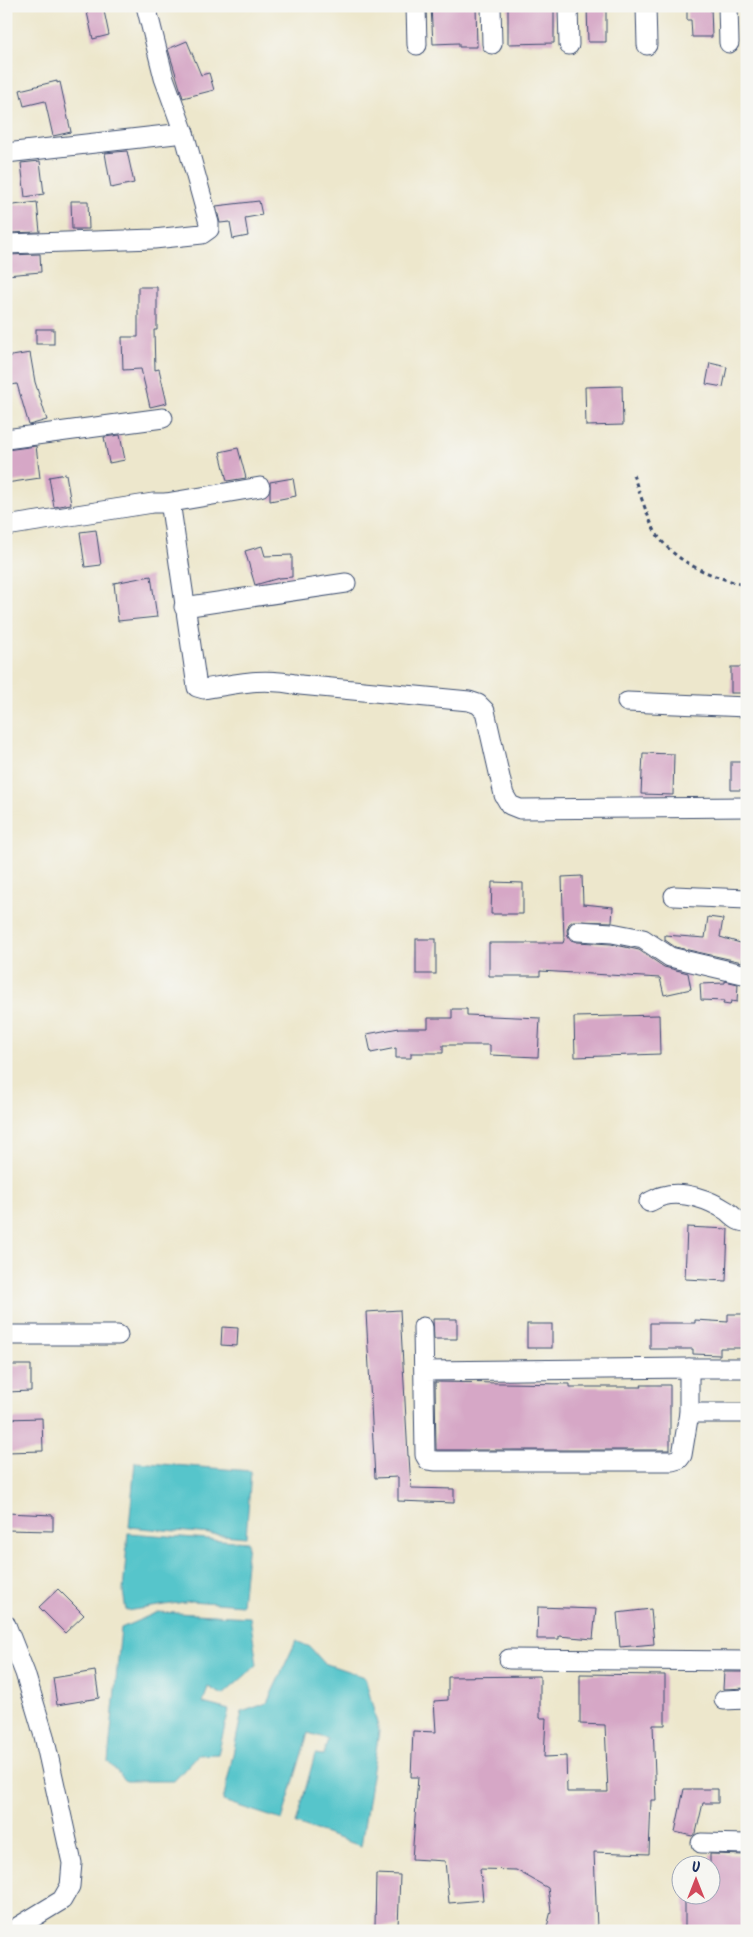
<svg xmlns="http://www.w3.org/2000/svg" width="753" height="1937" font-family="Kalam,sans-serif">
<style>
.water{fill:#57c5cb;stroke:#397a94}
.building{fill:#d6a7c6}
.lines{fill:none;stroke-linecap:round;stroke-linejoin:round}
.minor-casing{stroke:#3a4b6e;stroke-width:21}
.path{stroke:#3a4b6e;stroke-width:3;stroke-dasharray:4 4;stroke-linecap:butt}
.minor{stroke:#fff;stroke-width:19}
</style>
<rect width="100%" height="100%" fill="#f6f6f2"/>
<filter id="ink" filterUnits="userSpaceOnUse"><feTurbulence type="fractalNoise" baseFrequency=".02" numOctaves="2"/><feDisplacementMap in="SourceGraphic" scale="10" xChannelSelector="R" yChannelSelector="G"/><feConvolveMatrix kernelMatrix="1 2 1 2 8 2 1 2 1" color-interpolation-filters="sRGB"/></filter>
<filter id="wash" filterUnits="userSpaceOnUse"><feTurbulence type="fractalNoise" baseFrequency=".0096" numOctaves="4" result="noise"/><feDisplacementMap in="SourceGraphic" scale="20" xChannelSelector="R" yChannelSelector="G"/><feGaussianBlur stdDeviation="1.12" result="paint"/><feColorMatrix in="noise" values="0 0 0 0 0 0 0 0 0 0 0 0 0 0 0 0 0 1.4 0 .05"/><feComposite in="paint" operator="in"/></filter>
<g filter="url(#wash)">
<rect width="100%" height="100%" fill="#ede7cc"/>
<g class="water">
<path d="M 135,1462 L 251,1471 L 246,1537 L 129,1527 Z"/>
<path d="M 128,1533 L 248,1542 L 242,1605 L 191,1601 L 126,1611 L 123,1591 Z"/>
<path d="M 158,1612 L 250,1617 L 257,1665 L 223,1695 L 208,1687 L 203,1703 L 229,1710 L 218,1754 L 198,1755 L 174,1781 L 126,1781 L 108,1762 L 121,1628 Z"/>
<path d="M 296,1641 L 310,1647 L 324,1663 L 365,1677 L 379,1731 L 361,1846 L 296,1824 L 315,1754 L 323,1755 L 328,1739 L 308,1733 L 282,1820 L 223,1801 L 242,1712 L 267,1703 Z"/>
</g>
<g id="blocks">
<g class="building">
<path d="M 96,6 L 103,6 L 109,35 L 93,39 L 86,8 Z"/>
<path d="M 431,6 L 476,6 L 477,47 L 459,47 L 459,43 L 433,44 Z"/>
<path d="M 508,6 L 554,6 L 554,43 L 508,44 Z"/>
<path d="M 587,6 L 606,6 L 606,42 L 588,42 Z"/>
<path d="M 687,6 L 711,6 L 712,37 L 692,37 L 691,20 L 687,20 Z"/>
<path d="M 187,41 L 201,75 L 209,73 L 214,90 L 183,98 L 168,49 Z"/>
<path d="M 57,81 L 57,83 L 60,82 L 71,132 L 53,136 L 45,101 L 24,106 L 20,90 Z"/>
<path d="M 127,151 L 134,183 L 111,188 L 105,153 Z"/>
<path d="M 40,161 L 44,194 L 25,197 L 21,163 Z"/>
<path d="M 71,201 L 88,201 L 89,229 L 72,229 Z"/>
<path d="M 259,201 L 262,215 L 245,218 L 248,236 L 233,239 L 230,222 L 220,223 L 216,206 Z"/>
<path d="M 37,202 L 40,232 L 8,233 L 6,206 Z"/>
<path d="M 40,254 L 41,272 L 6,275 L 6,255 Z"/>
<path d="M 138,287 L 157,287 L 157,330 L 154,330 L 155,370 L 159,369 L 167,403 L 150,407 L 141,369 L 123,370 L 122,337 L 138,337 Z"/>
<rect x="36" y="329" width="18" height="15"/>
<path d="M 30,353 L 35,382 L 47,420 L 29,425 L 17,384 L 6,386 L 6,357 Z"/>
<path d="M 710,363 L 727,367 L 723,387 L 706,384 Z"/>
<path d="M 622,386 L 623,425 L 586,426 L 585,387 Z"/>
<path d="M 120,435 L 125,460 L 109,463 L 104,437 Z"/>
<path d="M 36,446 L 40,478 L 6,483 L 6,450 Z"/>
<path d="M 238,448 L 246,478 L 227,481 L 220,452 Z"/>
<path d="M 66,474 L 71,504 L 54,507 L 49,477 Z"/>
<path d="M 293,478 L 296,496 L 270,501 L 270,482 Z"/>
<path d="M 96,530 L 101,565 L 85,567 L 80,532 Z"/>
<path d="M 262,546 L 265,556 L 292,555 L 292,577 L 279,578 L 255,585 L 245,551 Z"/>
<path d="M 151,576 L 157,617 L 118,621 L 114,583 Z"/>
<rect x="731" y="667" width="16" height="26"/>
<path d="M 643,753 L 674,754 L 673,795 L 641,794 Z"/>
<rect x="731" y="762" width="16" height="28"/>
<path d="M 582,876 L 583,904 L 613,907 L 612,922 L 573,921 L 569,924 L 567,930 L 568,936 L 571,940 L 577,942 L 611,944 L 639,950 L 664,967 L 688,973 L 691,989 L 664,995 L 660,978 L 540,971 L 540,976 L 489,976 L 489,943 L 563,943 L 564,940 L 562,877 Z"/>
<path d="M 492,882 L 523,883 L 523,914 L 491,914 Z"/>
<path d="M 708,917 L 723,919 L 720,937 L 747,945 L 742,962 L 675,947 L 665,940 L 665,935 L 705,938 Z"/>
<rect x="416" y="939" width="20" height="35"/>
<path d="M 725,981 L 738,984 L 737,1002 L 731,1001 L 730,1005 L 723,1004 L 724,1001 L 701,1000 L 700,984 L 725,983 Z"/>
<path d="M 452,1009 L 467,1009 L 467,1015 L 540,1018 L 538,1057 L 490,1055 L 490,1045 L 443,1045 L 443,1053 L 411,1053 L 411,1058 L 396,1058 L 396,1048 L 371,1053 L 367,1034 L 399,1028 L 428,1028 L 428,1018 L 452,1018 Z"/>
<path d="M 659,1015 L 660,1054 L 575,1057 L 574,1017 Z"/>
<path d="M 687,1227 L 728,1229 L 726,1281 L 685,1279 Z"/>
<path d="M 400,1310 L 408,1456 L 409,1456 L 411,1488 L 454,1489 L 454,1503 L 398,1501 L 398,1477 L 375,1478 L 366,1312 Z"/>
<path d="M 728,1314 L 745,1314 L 745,1348 L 720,1348 L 720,1355 L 693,1354 L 693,1349 L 650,1349 L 650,1323 L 695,1323 L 695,1320 L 728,1322 Z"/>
<path d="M 433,1319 L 457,1319 L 457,1339 L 434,1339 Z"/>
<rect x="527" y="1324" width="25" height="24"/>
<path d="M 222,1327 L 238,1328 L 237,1346 L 221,1345 Z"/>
<path d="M 6,1365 L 31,1365 L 31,1391 L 6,1392 Z"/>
<path d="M 435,1382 L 570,1384 L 570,1387 L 642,1387 L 641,1385 L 670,1385 L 670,1450 L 436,1450 Z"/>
<path d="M 42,1418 L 43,1451 L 6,1452 L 6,1419 Z"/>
<path d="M 6,1513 L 53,1515 L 53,1531 L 6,1530 Z"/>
<path d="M 58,1589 L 84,1615 L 65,1633 L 39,1607 Z"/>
<path d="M 538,1607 L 596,1609 L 593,1639 L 559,1636 L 559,1639 L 537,1639 Z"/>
<path d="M 651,1609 L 654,1644 L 620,1647 L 617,1613 Z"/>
<path d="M 95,1671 L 99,1698 L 57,1705 L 53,1678 Z"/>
<path d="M 724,1672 L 747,1672 L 747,1688 L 723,1689 Z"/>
<path d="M 580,1674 L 665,1675 L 665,1725 L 653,1725 L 656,1800 L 651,1800 L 649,1854 L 594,1852 L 597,1928 L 546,1931 L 551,1911 L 548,1888 L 516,1870 L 480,1869 L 483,1900 L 449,1903 L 445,1861 L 412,1859 L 418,1777 L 411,1777 L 413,1731 L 436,1732 L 434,1701 L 448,1700 L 448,1677 L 540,1676 L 540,1718 L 546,1718 L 544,1757 L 566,1756 L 567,1792 L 608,1792 L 605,1725 L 580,1724 Z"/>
<path d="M 684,1789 L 718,1789 L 718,1803 L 703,1803 L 696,1833 L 692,1836 L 675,1832 Z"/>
<path d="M 710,1854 L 747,1855 L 747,1931 L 685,1931 L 685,1894 L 710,1894 Z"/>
<path d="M 376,1874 L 400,1875 L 398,1927 L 375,1926 Z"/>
</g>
</g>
</g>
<g filter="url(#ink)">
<use href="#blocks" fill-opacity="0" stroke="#3a4b6e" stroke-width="1"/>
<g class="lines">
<defs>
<g id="minor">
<path d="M 416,6 L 417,45"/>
<path d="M 491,6 L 492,44"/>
<path d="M 568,6 L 569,45"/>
<path d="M 646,6 L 647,45"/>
<path d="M 728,6 L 729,43"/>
<path d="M 6,153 L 184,133"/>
<path d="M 6,244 L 154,239 L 202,234 L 209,229 L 209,223 L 184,133 L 164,78 L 146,6"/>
<path d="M 6,439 L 163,418"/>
<path d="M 166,503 L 171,508 L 197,687 L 204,689 C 239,683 264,677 300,685 L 469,701 L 478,704 L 485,711 L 504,795 L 510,805 L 520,809 L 747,807"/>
<path d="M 6,526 L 153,503 L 166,503 L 260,487"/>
<path d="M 184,607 L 346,583"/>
<path d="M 627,702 L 747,707"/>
<path d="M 674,896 L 747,899"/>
<path d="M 578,931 L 612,933 L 643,939 L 670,957 L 747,975"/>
<path d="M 649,1202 C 654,1200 658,1197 663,1196 C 683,1190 710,1200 727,1211 C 734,1217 737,1222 747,1222"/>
<path d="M 423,1327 L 425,1455 L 428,1460 L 436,1461 L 672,1461 L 679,1459 L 682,1455 L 689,1413 L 689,1368 L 425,1371"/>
<path d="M 6,1335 L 118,1335"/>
<path d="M 689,1368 L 747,1368"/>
<path d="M 689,1413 L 747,1413"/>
<path d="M 6,1625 L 25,1673 L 44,1736 L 72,1863 L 70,1886 L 62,1900 L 11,1931"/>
<path d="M 509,1659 L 747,1661"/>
<path d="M 724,1700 L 747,1699"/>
<path d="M 701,1843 L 747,1844"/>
</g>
</defs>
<use href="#minor" class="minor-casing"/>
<path class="path" d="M 633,475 C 639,490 649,523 658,536 C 679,566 713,576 747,586"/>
<use href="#minor" class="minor"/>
</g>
</g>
<rect width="753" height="1937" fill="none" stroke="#f6f6f2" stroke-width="25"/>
<g transform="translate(696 1880)"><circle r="24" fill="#f6f6f2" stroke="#9ea6b7"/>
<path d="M0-4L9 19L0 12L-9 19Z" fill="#d1495b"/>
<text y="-8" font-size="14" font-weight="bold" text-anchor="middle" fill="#1b2f5e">U</text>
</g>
</svg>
